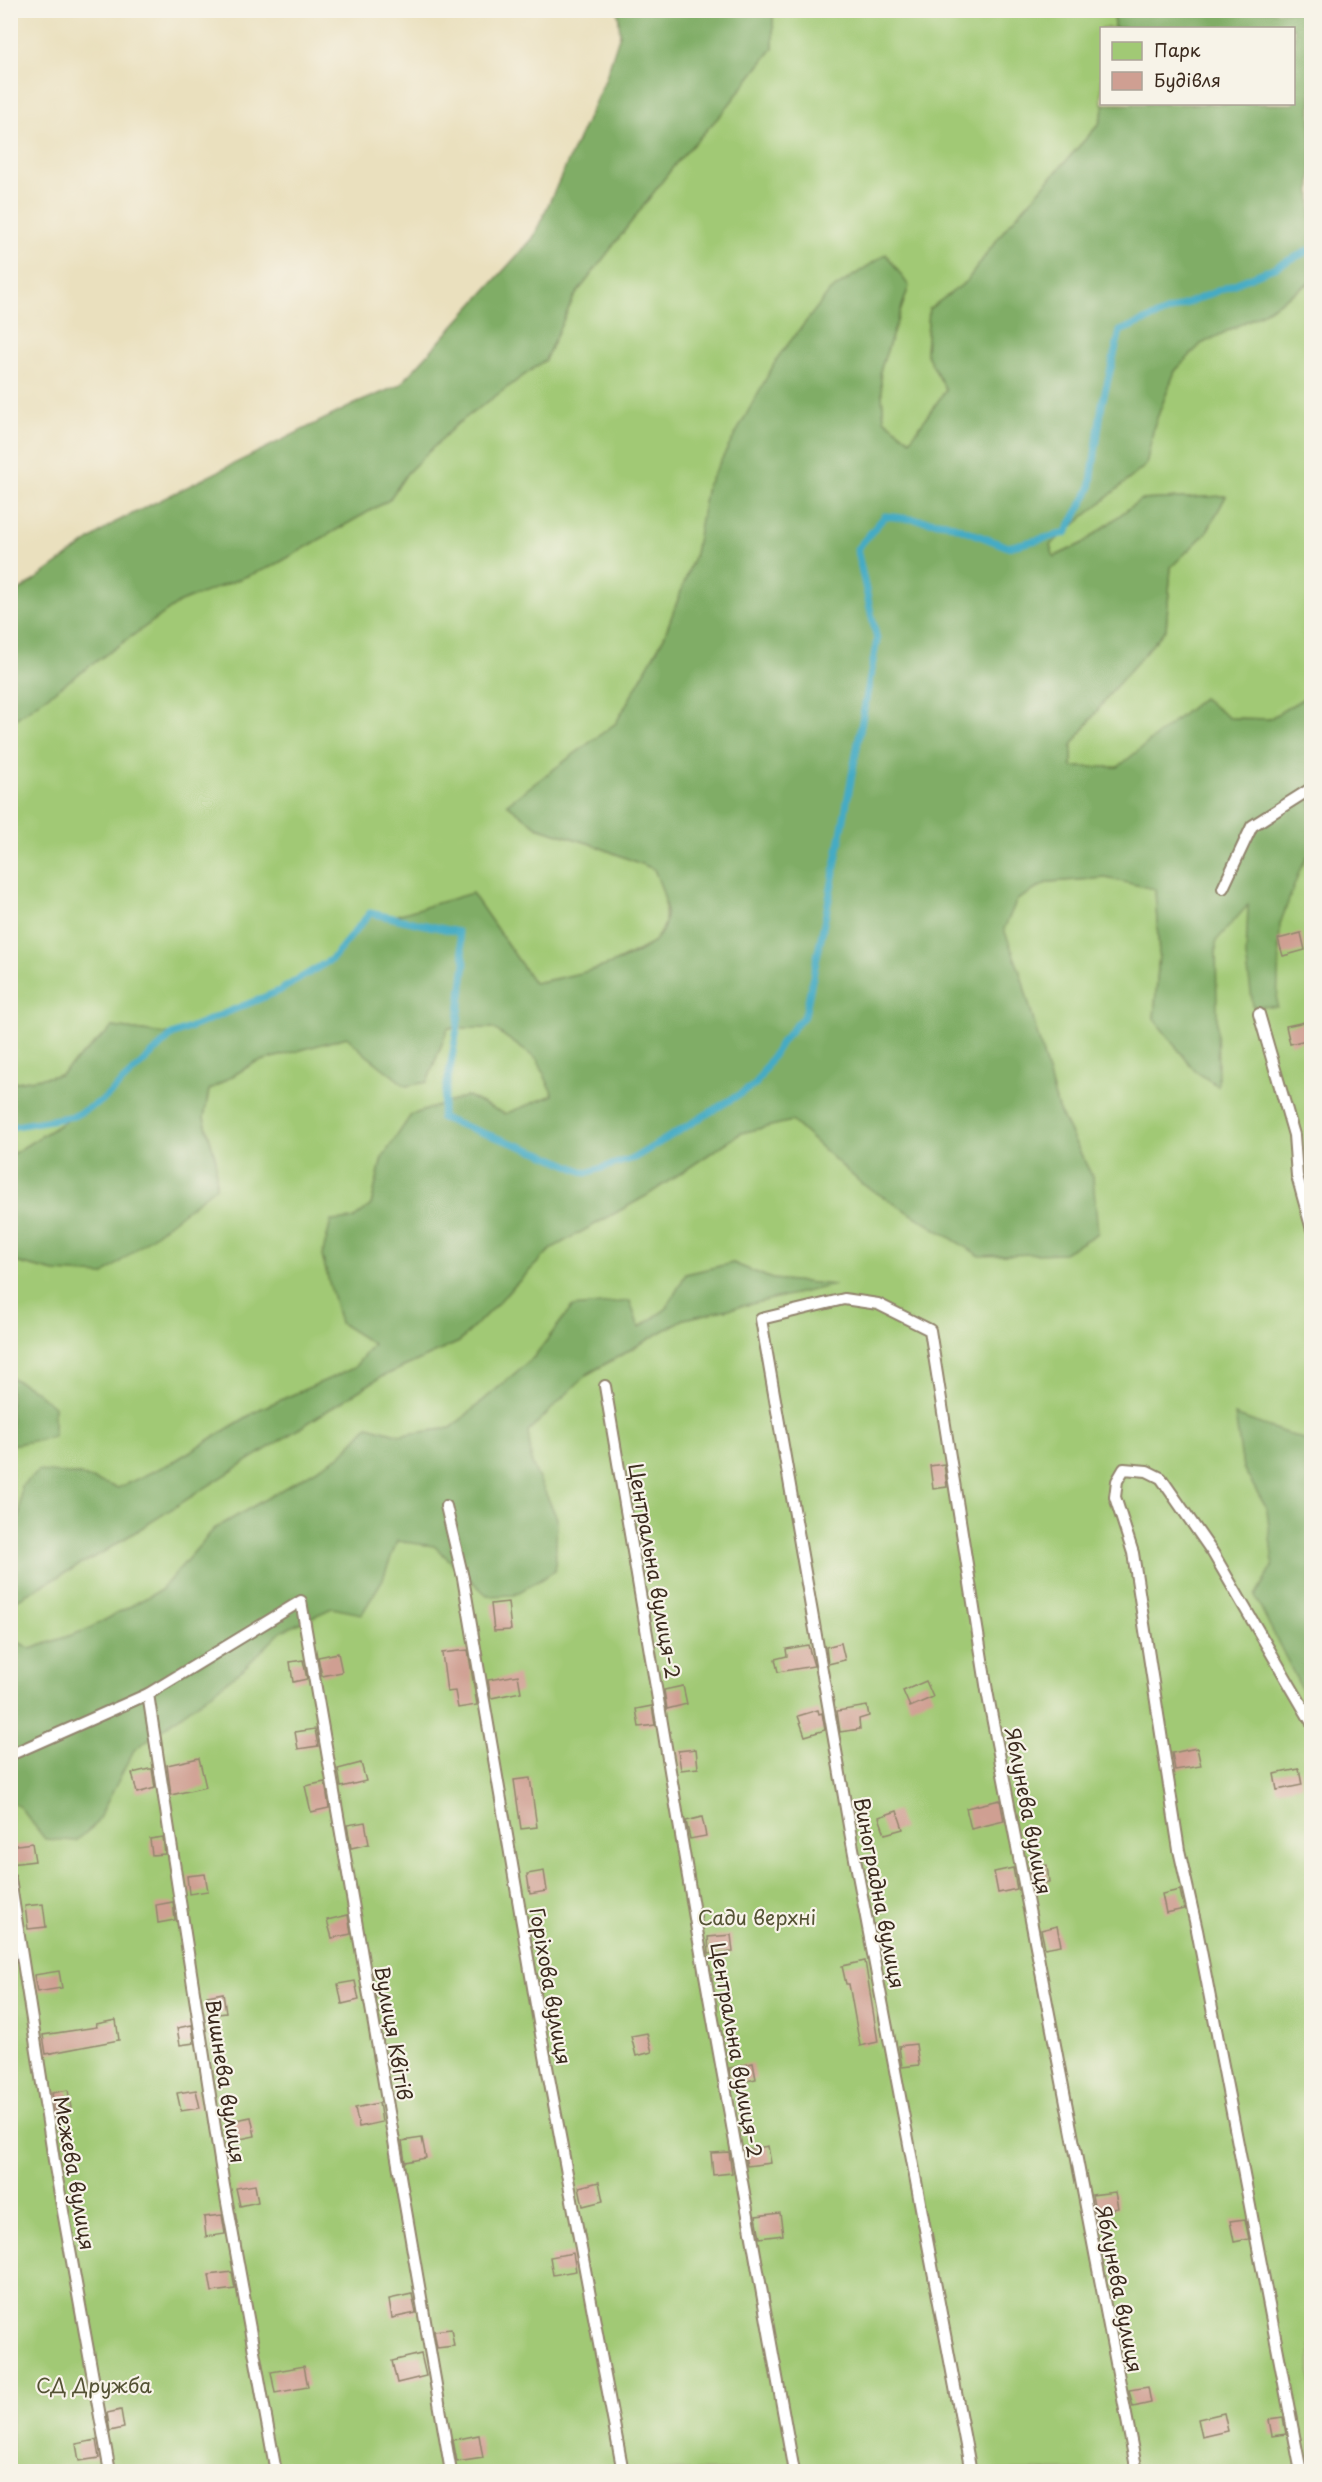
<svg xmlns="http://www.w3.org/2000/svg" width="1322" height="2482" font-family="'Playpen Sans',sans-serif">
<style>
.green{fill:#a1c975;stroke:#6e7a4a;stroke-width:1.5}
.forest{fill:#80ad66;stroke:#5e6c42;stroke-width:1.5}
.lines{fill:none;stroke-linecap:round;stroke-linejoin:round}
.stream{stroke:#44abc4;stroke-width:7}
.building{fill:#cf9f92}
.service-casing{stroke:#92856e;stroke-width:14}
.service{stroke:#fff;stroke-width:10}
.labels{text-anchor:middle;dominant-baseline:central;stroke-width:4.5;stroke-linejoin:round;paint-order:stroke}
.street-label{font-size:20px;fill:#3b2a1e;stroke:#f7f3e8}
.park-label{font-size:20px;fill:#545234;stroke:#f7f3e8}
</style>
<rect width="100%" height="100%" fill="#f7f3e8"/>
<filter id="ink" filterUnits="userSpaceOnUse"><feTurbulence type="fractalNoise" baseFrequency=".0167" numOctaves="2"/><feDisplacementMap in="SourceGraphic" scale="12" xChannelSelector="R" yChannelSelector="G"/><feConvolveMatrix kernelMatrix="1 2 1 2 8 2 1 2 1" color-interpolation-filters="sRGB"/></filter>
<filter id="wash" filterUnits="userSpaceOnUse"><feTurbulence type="fractalNoise" baseFrequency=".008" numOctaves="4" result="noise"/><feDisplacementMap in="SourceGraphic" scale="24" xChannelSelector="R" yChannelSelector="G"/><feGaussianBlur stdDeviation="1.35" result="paint"/><feColorMatrix in="noise" values="0 0 0 0 0 0 0 0 0 0 0 0 0 0 0 0 0 1.4 0 .05"/><feComposite in="paint" operator="in"/></filter>
<g filter="url(#wash)">
<rect width="100%" height="100%" fill="#eae0be"/>
<g class="green">
<path d="M 773,11 L 1114,11 L 1114,28 L 1102,28 L 1102,104 L 1105,104 L 1099,124 L 1005,229 L 966,282 L 929,309 L 926,353 L 946,390 L 910,440 L 884,419 L 880,371 L 909,286 L 707,486 L 695,554 L 664,637 L 616,723 L 508,804 L 537,827 L 591,844 L 654,869 L 665,895 L 665,925 L 653,943 L 602,969 L 534,983 L 472,893 L 394,916 L 370,913 L 332,959 L 279,991 L 172,1035 L 113,1027 L 60,1075 L 11,1083 L 10,722 L 180,602 L 273,566 L 389,500 L 407,473 L 457,424 L 545,360 L 574,297 L 676,163 L 724,111 L 773,48 Z"/>
<path d="M 1311,282 L 1311,694 L 1269,719 L 1229,718 L 1203,698 L 1118,768 L 1072,768 L 1072,745 L 1111,692 L 1166,629 L 1171,567 L 1206,533 L 1226,496 L 1140,500 L 1083,543 L 1053,557 L 1050,545 L 1146,465 L 1154,426 L 1175,371 L 1201,344 L 1259,315 Z"/>
<path d="M 1311,705 L 1311,2471 L 11,2471 L 11,1706 L 684,1319 L 833,1285 L 772,1279 L 733,1263 L 686,1274 L 666,1309 L 638,1328 L 572,1307 L 534,1357 L 451,1428 L 400,1435 L 368,1426 L 340,1456 L 214,1529 L 161,1590 L 87,1630 L 30,1649 L 11,1638 L 10,1603 L 105,1551 L 379,1378 L 459,1342 L 552,1248 L 646,1196 L 741,1133 L 792,1121 L 862,1184 L 1093,1178 L 1058,1109 L 1020,972 L 1003,929 L 1017,900 L 1048,882 L 1106,878 L 1155,889 L 1159,955 L 1154,1019 L 1183,1055 L 1185,853 Z"/>
<path d="M 448,1028 L 493,1028 L 538,1060 L 553,1095 L 505,1114 L 467,1096 L 382,1158 L 371,1205 L 353,1219 L 373,1344 L 354,1368 L 260,1409 L 173,1462 L 118,1489 L 80,1475 L 21,1486 L 20,1517 L 11,1527 L 11,1261 L 55,1272 L 216,1160 L 204,1118 L 209,1090 L 254,1063 L 347,1037 L 365,1054 L 406,1086 L 427,1082 Z"/>
<path d="M 74,1116 L 11,1155 L 11,1127 Z"/>
</g>
<g class="forest">
<path d="M 618,11 L 773,11 L 773,48 L 724,111 L 676,163 L 574,297 L 545,360 L 457,424 L 407,473 L 389,500 L 273,566 L 180,602 L 11,722 L 11,597 L 114,523 L 355,404 L 400,385 L 533,238 L 605,80 L 620,34 Z"/>
<path d="M 1114,11 L 1311,11 L 1311,282 L 1259,315 L 1201,344 L 1175,371 L 1154,426 L 1146,465 L 1050,545 L 1054,557 L 1083,543 L 1140,500 L 1226,496 L 1206,533 L 1171,567 L 1166,629 L 1111,692 L 1072,745 L 1072,767 L 1118,767 L 1203,698 L 1229,718 L 1269,719 L 1311,694 L 1311,852 L 1301,867 L 1280,924 L 1277,1007 L 1253,1006 L 1246,956 L 1248,905 L 1216,941 L 1218,1086 L 1195,1071 L 1154,1019 L 1159,955 L 1155,889 L 1106,878 L 1048,882 L 1017,900 L 1004,929 L 1020,972 L 1058,1109 L 1093,1178 L 1098,1233 L 1064,1253 L 980,1256 L 862,1184 L 792,1121 L 741,1133 L 646,1196 L 552,1248 L 459,1342 L 379,1378 L 105,1551 L 11,1603 L 10,1527 L 20,1517 L 21,1486 L 39,1471 L 80,1475 L 118,1488 L 173,1462 L 260,1409 L 354,1368 L 373,1344 L 340,1323 L 322,1256 L 331,1221 L 353,1219 L 371,1205 L 382,1158 L 411,1115 L 467,1096 L 505,1114 L 553,1095 L 538,1060 L 493,1028 L 448,1028 L 427,1082 L 406,1086 L 365,1054 L 347,1037 L 254,1063 L 209,1090 L 204,1118 L 216,1160 L 216,1187 L 103,1275 L 55,1272 L 11,1261 L 11,1155 L 72,1117 L 11,1127 L 11,1083 L 60,1075 L 113,1027 L 172,1035 L 279,991 L 332,959 L 370,913 L 394,916 L 472,893 L 534,983 C 566,977 658,960 665,923 C 669,903 661,887 654,869 L 591,844 L 537,827 L 507,804 L 616,723 L 664,637 L 695,554 L 707,486 L 778,357 L 830,291 L 886,254 L 909,286 L 880,371 L 884,419 L 910,440 L 946,390 L 926,353 L 929,309 L 966,282 L 1005,229 L 1099,124 L 1105,104 L 1294,104 L 1294,28 L 1114,28 Z"/>
<path d="M 733,1263 L 772,1279 L 835,1285 L 684,1319 L 587,1374 L 528,1432 L 532,1464 L 557,1518 L 555,1571 L 514,1595 L 488,1596 L 434,1546 L 397,1541 L 383,1579 L 362,1614 L 332,1608 L 282,1631 L 241,1671 L 134,1750 L 96,1824 L 76,1841 L 45,1839 L 19,1806 L 11,1803 L 11,1638 L 31,1649 L 86,1630 L 161,1590 L 214,1529 L 340,1456 L 368,1426 L 400,1435 L 451,1428 L 534,1357 L 572,1307 L 630,1301 L 639,1328 L 666,1309 L 686,1274 Z"/>
<path d="M 10,1377 L 33,1389 L 54,1406 L 54,1437 L 11,1445 Z"/>
<path d="M 1235,1415 L 1311,1442 L 1311,1708 L 1255,1596 L 1273,1565 L 1267,1509 L 1243,1468 Z"/>
</g>
<g class="lines">
<path class="stream" d="M 10,1127 L 74,1116 L 103,1100 L 172,1035 L 279,991 L 332,959 L 370,913 L 458,932 L 465,962 L 457,1030 L 441,1118 L 543,1154 L 586,1173 L 634,1158 L 755,1085 L 782,1041 L 805,1015 L 829,899 L 877,640 L 857,549 L 885,516 L 946,523 L 1008,547 L 1066,533 L 1090,489 L 1102,404 L 1120,331 L 1271,269 L 1312,249"/>
</g>
<g id="blocks">
<g class="building">
<path d="M 1301,933 L 1305,950 L 1283,956 L 1278,939 Z"/>
<path d="M 1305,1022 L 1310,1039 L 1290,1044 L 1286,1026 Z"/>
<path d="M 944,1464 L 947,1487 L 933,1489 L 930,1466 Z"/>
<path d="M 508,1602 L 511,1630 L 494,1631 L 491,1604 Z"/>
<path d="M 841,1643 L 845,1660 L 828,1664 L 826,1647 Z"/>
<path d="M 808,1645 L 814,1666 L 778,1672 L 775,1659 L 787,1656 L 786,1649 Z"/>
<path d="M 468,1650 L 477,1705 L 458,1708 L 455,1691 L 447,1692 L 442,1653 Z"/>
<path d="M 338,1653 L 342,1672 L 322,1676 L 318,1657 Z"/>
<path d="M 303,1660 L 307,1679 L 293,1682 L 290,1662 Z"/>
<path d="M 518,1675 L 521,1692 L 491,1698 L 488,1680 Z"/>
<path d="M 926,1681 L 933,1697 L 910,1707 L 903,1691 Z"/>
<path d="M 683,1686 L 687,1704 L 667,1709 L 664,1690 Z"/>
<path d="M 652,1706 L 655,1725 L 639,1727 L 636,1709 Z"/>
<path d="M 867,1706 L 869,1716 L 859,1719 L 860,1729 L 840,1732 L 837,1711 Z"/>
<path d="M 818,1710 L 819,1714 L 822,1713 L 825,1730 L 805,1736 L 798,1716 Z"/>
<path d="M 315,1729 L 318,1746 L 298,1749 L 295,1732 Z"/>
<path d="M 1197,1748 L 1201,1766 L 1175,1770 L 1172,1753 Z"/>
<path d="M 696,1749 L 698,1768 L 681,1770 L 678,1751 Z"/>
<path d="M 199,1758 L 206,1787 L 171,1795 L 167,1765 Z"/>
<path d="M 361,1763 L 366,1781 L 341,1787 L 338,1769 Z"/>
<path d="M 149,1769 L 152,1769 L 155,1788 L 137,1793 L 132,1773 Z"/>
<path d="M 1299,1769 L 1302,1785 L 1277,1790 L 1274,1774 Z"/>
<path d="M 530,1778 L 537,1827 L 521,1829 L 514,1780 Z"/>
<path d="M 325,1782 L 329,1808 L 311,1812 L 305,1786 Z"/>
<path d="M 1000,1800 L 1004,1821 L 971,1829 L 966,1808 Z"/>
<path d="M 897,1811 L 903,1829 L 885,1834 L 879,1817 Z"/>
<path d="M 702,1817 L 706,1836 L 690,1839 L 686,1821 Z"/>
<path d="M 365,1822 L 369,1844 L 351,1848 L 347,1825 Z"/>
<path d="M 163,1837 L 165,1854 L 152,1855 L 150,1839 Z"/>
<path d="M 32,1843 L 35,1861 L 10,1864 L 10,1846 Z"/>
<path d="M 1047,1865 L 1049,1882 L 1032,1885 L 1029,1868 Z"/>
<path d="M 1013,1868 L 1017,1889 L 998,1893 L 994,1872 Z"/>
<path d="M 544,1871 L 547,1891 L 530,1894 L 527,1874 Z"/>
<path d="M 205,1874 L 208,1891 L 189,1894 L 187,1876 Z"/>
<path d="M 1180,1890 L 1184,1909 L 1166,1913 L 1162,1894 Z"/>
<path d="M 173,1902 L 175,1920 L 158,1923 L 156,1905 Z"/>
<path d="M 43,1904 L 46,1927 L 28,1929 L 25,1906 Z"/>
<path d="M 348,1915 L 351,1934 L 332,1938 L 327,1920 Z"/>
<path d="M 1057,1926 L 1061,1945 L 1045,1948 L 1041,1930 Z"/>
<path d="M 731,1935 L 733,1952 L 709,1954 L 708,1937 Z"/>
<path d="M 865,1961 L 878,2042 L 860,2046 L 849,1984 L 846,1984 L 842,1966 Z"/>
<path d="M 59,1971 L 62,1988 L 37,1992 L 34,1975 Z"/>
<path d="M 355,1981 L 359,2000 L 342,2004 L 338,1984 Z"/>
<path d="M 223,1993 L 226,2013 L 210,2015 L 207,1996 Z"/>
<path d="M 116,2020 L 119,2040 L 46,2054 L 43,2035 L 97,2027 L 96,2024 Z"/>
<path d="M 192,2025 L 194,2043 L 180,2045 L 177,2028 Z"/>
<path d="M 647,2033 L 652,2052 L 636,2056 L 631,2036 Z"/>
<path d="M 916,2044 L 919,2065 L 902,2067 L 899,2046 Z"/>
<path d="M 753,2063 L 756,2079 L 732,2084 L 729,2068 Z"/>
<path d="M 68,2090 L 71,2108 L 55,2111 L 52,2093 Z"/>
<path d="M 196,2090 L 200,2108 L 181,2111 L 177,2093 Z"/>
<path d="M 379,2103 L 382,2122 L 359,2127 L 355,2108 Z"/>
<path d="M 251,2117 L 255,2136 L 230,2141 L 226,2122 Z"/>
<path d="M 422,2138 L 426,2158 L 405,2162 L 402,2141 Z"/>
<path d="M 768,2146 L 771,2163 L 747,2166 L 744,2150 Z"/>
<path d="M 729,2152 L 732,2173 L 713,2175 L 711,2153 Z"/>
<path d="M 599,2182 L 603,2201 L 583,2206 L 579,2187 Z"/>
<path d="M 255,2185 L 258,2202 L 240,2206 L 236,2188 Z"/>
<path d="M 1115,2192 L 1118,2208 L 1095,2212 L 1092,2195 Z"/>
<path d="M 780,2213 L 783,2235 L 760,2238 L 756,2216 Z"/>
<path d="M 222,2215 L 225,2234 L 206,2237 L 204,2217 Z"/>
<path d="M 1245,2219 L 1249,2239 L 1234,2242 L 1230,2221 Z"/>
<path d="M 573,2253 L 576,2271 L 553,2275 L 550,2257 Z"/>
<path d="M 232,2272 L 235,2289 L 212,2292 L 209,2275 Z"/>
<path d="M 412,2294 L 416,2313 L 392,2318 L 389,2299 Z"/>
<path d="M 451,2329 L 454,2346 L 437,2348 L 434,2331 Z"/>
<path d="M 421,2354 L 426,2376 L 397,2383 L 392,2361 Z"/>
<path d="M 304,2366 L 308,2387 L 275,2393 L 271,2372 Z"/>
<path d="M 1148,2387 L 1151,2403 L 1133,2407 L 1129,2390 Z"/>
<path d="M 121,2410 L 124,2428 L 110,2431 L 107,2413 Z"/>
<path d="M 1224,2413 L 1228,2431 L 1202,2437 L 1198,2419 Z"/>
<path d="M 1283,2418 L 1286,2434 L 1272,2436 L 1269,2420 Z"/>
<path d="M 479,2435 L 483,2458 L 457,2462 L 453,2440 Z"/>
<path d="M 96,2440 L 99,2458 L 79,2461 L 76,2444 Z"/>
</g>
</g>
</g>
<g filter="url(#ink)">
<use href="#blocks" fill-opacity="0" stroke="#92856e" stroke-width="1.5"/>
<g class="lines">
<defs>
<g id="service">
<path d="M 1223,888 L 1252,826 L 1312,788"/>
<path d="M 1259,1014 L 1294,1135 L 1297,1176 L 1312,1230"/>
<path d="M 605,1386 L 698,1936 L 794,2472"/>
<path d="M 446,1506 L 463,1578 L 542,2040 L 623,2472"/>
<path d="M 148,1694 L 224,2186 L 276,2472"/>
<path d="M 10,1755 L 148,1694 L 301,1601 L 451,2472"/>
<path d="M 10,1879 L 55,2167 L 110,2472"/>
<path d="M 971,2472 L 852,1843 L 761,1319 L 844,1299 L 878,1304 L 930,1330 L 987,1691 L 1137,2472"/>
<path d="M 1301,2472 L 1197,1930 L 1179,1850 L 1133,1553 L 1115,1497 L 1117,1481 L 1124,1469 L 1147,1471 L 1161,1478 L 1213,1553 L 1312,1723"/>
</g>
</defs>
<use href="#service" class="service-casing"/>
<use href="#service" class="service"/>
</g>
</g>
<g class="labels">
<g class="street-label">
<text transform="translate(655 1571) rotate(80)">Центральна вулиця-2</text>
<text transform="translate(1029 1811) rotate(79)">Яблунева вулиця</text>
<text transform="translate(880 1893) rotate(79)">Виноградна вулиця</text>
<text transform="translate(551 1986) rotate(80)">Горіхова вулиця</text>
<text transform="translate(394 2033) rotate(80)">Вулиця Квітів</text>
<text transform="translate(737 2050) rotate(80)">Центральна вулиця-2</text>
<text transform="translate(226 2081) rotate(81)">Вишнева вулиця</text>
<text transform="translate(75 2173) rotate(80)">Межева вулиця</text>
<text transform="translate(1120 2289) rotate(79)">Яблунева вулиця</text>
</g>
<g class="park-label">
<text x="757" y="1917">Сади верхні</text>
<text x="94" y="2385">СД Дружба</text>
</g>
</g>
<rect width="1322" height="2482" fill="none" stroke="#f7f3e8" stroke-width="36"/>
<rect x="1100" y="27" width="195" height="78" fill="#f7f3e8" stroke="#aca397" stroke-width="1.5"/>
<rect x="1112" y="42" width="30" height="18" fill="#a1c975" stroke="#aca397" stroke-width="1.5"/>
<text x="1154" y="57" font-size="18" fill="#3b2a1e">Парк</text>
<rect x="1112" y="72" width="30" height="18" fill="#cf9f92" stroke="#aca397" stroke-width="1.5"/>
<text x="1154" y="87" font-size="18" fill="#3b2a1e">Будівля</text>
</svg>
